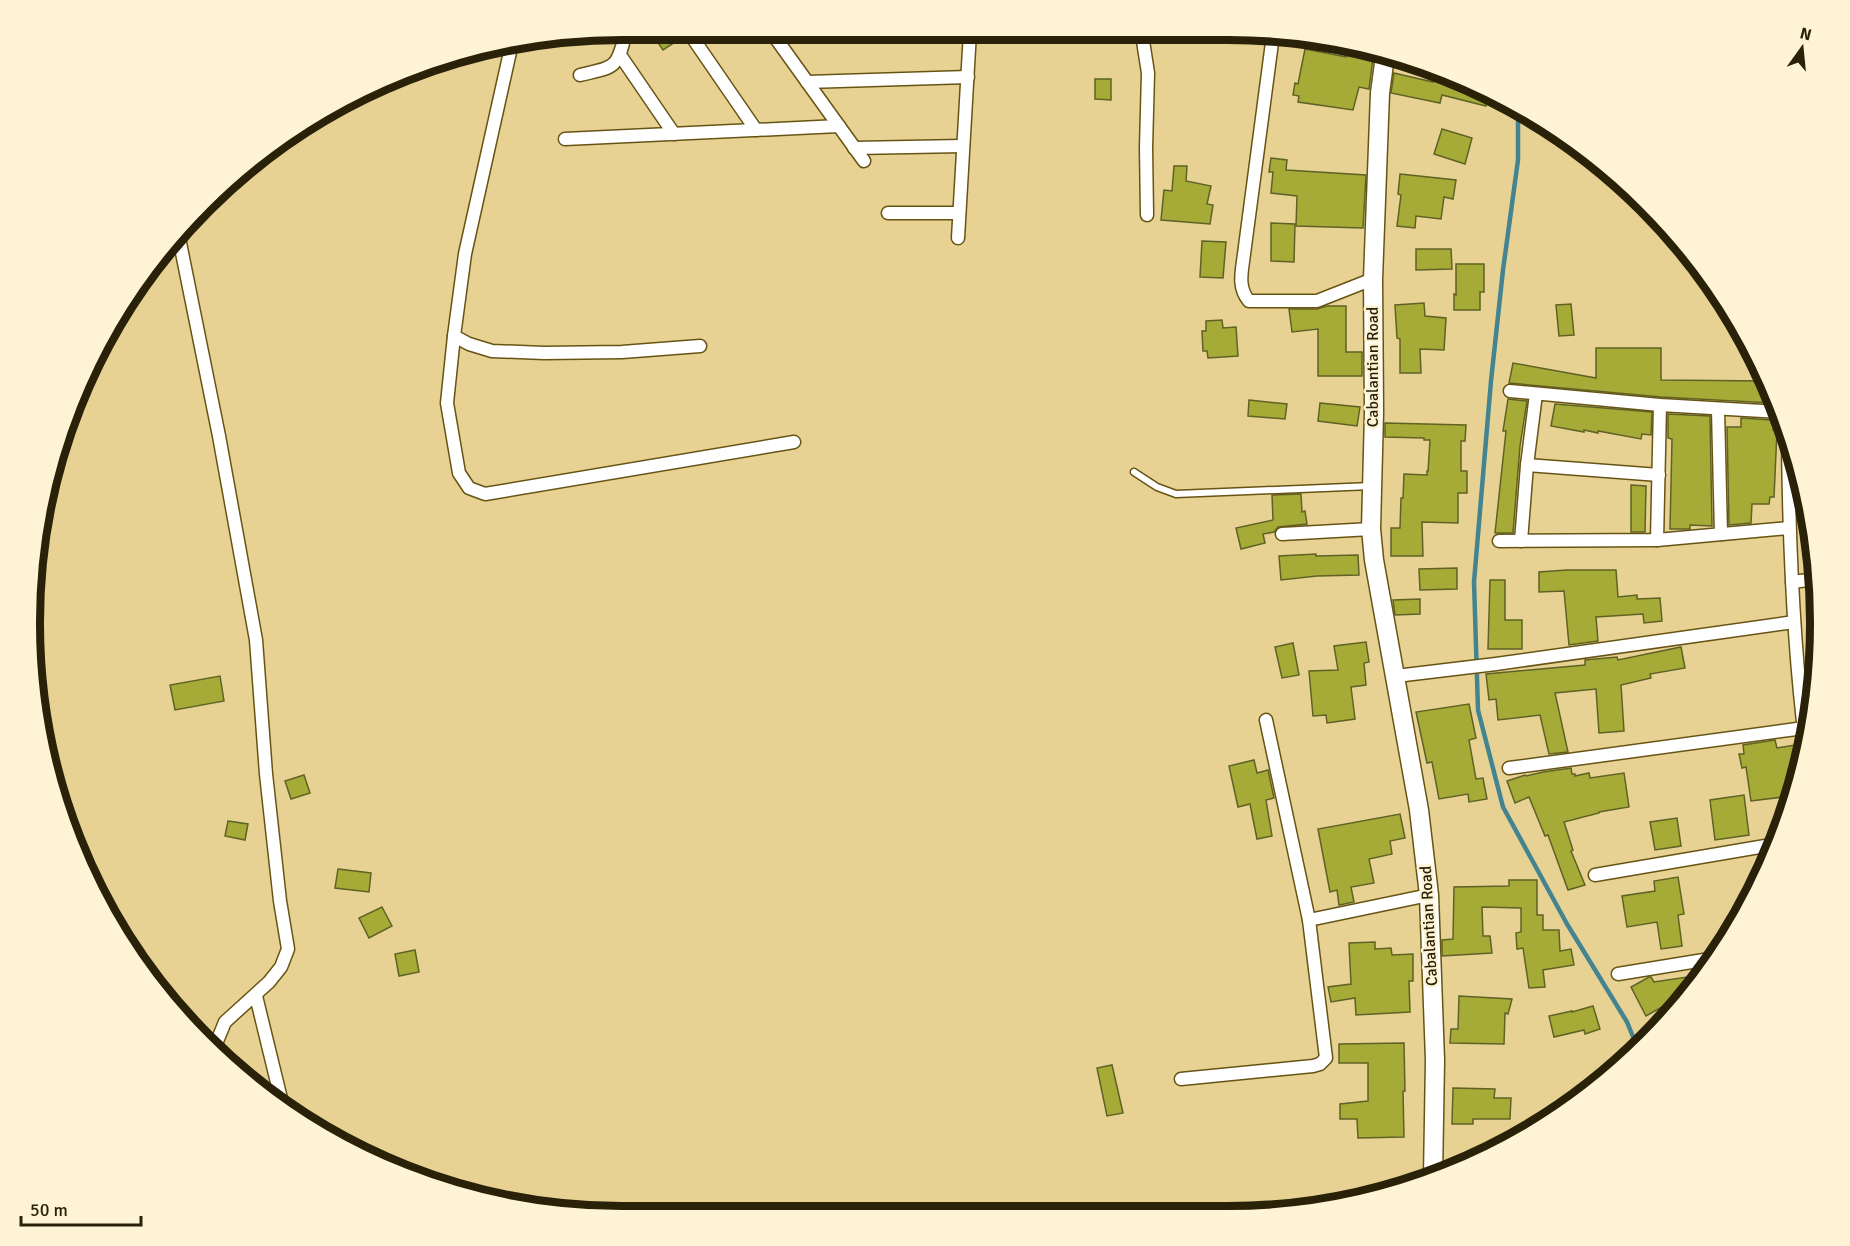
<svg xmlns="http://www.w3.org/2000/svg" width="1850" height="1246" font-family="Signika,sans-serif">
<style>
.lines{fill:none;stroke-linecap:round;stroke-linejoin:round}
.stream{stroke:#448490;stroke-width:4.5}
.building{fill:#a6ab37;stroke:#5f6225;stroke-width:1.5}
.lane-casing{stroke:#675414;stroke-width:9}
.street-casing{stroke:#675414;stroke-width:15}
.secondary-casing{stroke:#675414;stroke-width:21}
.lane{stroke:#fff;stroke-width:6}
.street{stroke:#fff;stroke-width:12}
.secondary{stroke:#fff;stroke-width:18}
.labels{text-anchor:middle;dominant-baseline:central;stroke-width:5;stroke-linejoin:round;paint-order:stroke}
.street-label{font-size:16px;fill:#292108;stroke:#fef4d5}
.rim{fill:none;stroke:#292108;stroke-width:8}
</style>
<rect width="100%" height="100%" fill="#e7d294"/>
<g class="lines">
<path class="stream" d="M 1518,108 L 1518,160 L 1503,270 L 1491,381 L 1474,582 L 1478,710 L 1503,807 L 1567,924 L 1627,1022 L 1638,1049"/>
</g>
<g class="building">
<path d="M 652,34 L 682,34 L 683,37 L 663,50 Z"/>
<path d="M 1305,49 L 1346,57 L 1347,54 L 1373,58 L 1369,89 L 1359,87 L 1353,110 L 1298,102 L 1299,96 L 1293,95 L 1295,83 L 1298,84 Z"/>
<path d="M 1394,73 L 1433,82 L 1435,73 L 1490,91 L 1486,106 L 1442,95 L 1440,103 L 1391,93 Z"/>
<path d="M 1095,79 L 1111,79 L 1111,100 L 1095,99 Z"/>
<path d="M 1442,129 L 1472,138 L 1465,164 L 1434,154 Z"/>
<path d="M 1271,158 L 1287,160 L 1286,170 L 1366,175 L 1363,228 L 1296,226 L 1297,196 L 1271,193 L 1273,172 L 1269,172 Z"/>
<path d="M 1174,166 L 1187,166 L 1186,181 L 1211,186 L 1207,204 L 1213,205 L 1210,224 L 1161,220 L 1164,190 L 1172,191 Z"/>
<path d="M 1400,174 L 1456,180 L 1453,199 L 1444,197 L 1441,219 L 1416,216 L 1415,228 L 1397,226 L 1401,195 L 1398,194 Z"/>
<path d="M 1271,223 L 1295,224 L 1294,262 L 1271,261 Z"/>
<path d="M 1202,241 L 1226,242 L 1223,278 L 1200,277 Z"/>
<path d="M 1416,249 L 1451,249 L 1452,269 L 1416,270 Z"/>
<path d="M 1456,264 L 1484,264 L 1484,292 L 1480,292 L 1480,310 L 1454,310 L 1454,294 L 1456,295 Z"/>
<path d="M 1424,303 L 1425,316 L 1446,318 L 1444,350 L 1420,349 L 1421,373 L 1400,373 L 1400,339 L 1397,338 L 1395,305 Z"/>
<path d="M 1571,304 L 1574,335 L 1559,336 L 1556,305 Z"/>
<path d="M 1327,306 L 1346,306 L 1346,352 L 1362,352 L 1362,376 L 1318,376 L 1318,329 L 1292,332 L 1289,309 L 1317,309 Z"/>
<path d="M 1222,320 L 1223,328 L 1236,327 L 1238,356 L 1208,358 L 1207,351 L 1203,351 L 1202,331 L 1206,331 L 1206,321 Z"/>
<path d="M 1596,348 L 1661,348 L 1661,380 L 1767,381 L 1771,388 L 1771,403 L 1661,397 L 1509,383 L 1513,363 L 1596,378 Z"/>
<path d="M 1508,399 L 1527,401 L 1520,446 L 1513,533 L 1495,533 L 1506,431 L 1503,431 Z"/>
<path d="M 1249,400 L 1287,404 L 1285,419 L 1248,416 Z"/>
<path d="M 1320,403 L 1360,407 L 1357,426 L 1318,421 Z"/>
<path d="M 1555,404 L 1652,412 L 1651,435 L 1642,434 L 1641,439 L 1598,431 L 1598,433 L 1584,430 L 1584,432 L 1551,426 Z"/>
<path d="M 1668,414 L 1710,416 L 1712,526 L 1690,525 L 1690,529 L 1670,529 L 1672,439 L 1668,438 Z"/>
<path d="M 1741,418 L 1771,420 L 1771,423 L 1774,423 L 1773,430 L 1777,431 L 1774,497 L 1770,497 L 1769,504 L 1752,504 L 1751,523 L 1729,525 L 1727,427 L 1741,427 Z"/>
<path d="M 1385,423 L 1466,425 L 1465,441 L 1461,441 L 1461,471 L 1467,471 L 1467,493 L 1458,493 L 1458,523 L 1422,522 L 1423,556 L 1391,556 L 1391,528 L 1400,528 L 1401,498 L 1403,498 L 1404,474 L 1427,475 L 1427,471 L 1428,471 L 1430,440 L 1424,440 L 1424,438 L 1385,437 Z"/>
<path d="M 1631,485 L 1646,486 L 1645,532 L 1631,532 Z"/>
<path d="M 1301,494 L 1302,512 L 1305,511 L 1307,524 L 1278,527 L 1274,532 L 1263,534 L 1265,543 L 1241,549 L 1236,528 L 1273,520 L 1272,495 Z"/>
<path d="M 1316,554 L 1316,556 L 1358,555 L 1359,575 L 1317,576 L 1281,580 L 1279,556 Z"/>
<path d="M 1457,568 L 1457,589 L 1420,590 L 1419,569 Z"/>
<path d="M 1567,570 L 1616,570 L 1618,597 L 1637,595 L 1637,599 L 1660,598 L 1662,621 L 1644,623 L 1643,614 L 1596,617 L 1598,641 L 1569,645 L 1564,591 L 1539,592 L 1539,572 Z"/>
<path d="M 1490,580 L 1505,580 L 1505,620 L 1522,620 L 1522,649 L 1488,649 Z"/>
<path d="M 1420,599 L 1420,614 L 1395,615 L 1393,600 Z"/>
<path d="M 1366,642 L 1369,662 L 1364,663 L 1366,685 L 1351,687 L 1355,719 L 1327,723 L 1326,715 L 1313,716 L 1309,671 L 1338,670 L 1334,646 Z"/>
<path d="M 1293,643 L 1299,675 L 1282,678 L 1275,647 Z"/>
<path d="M 1681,647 L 1685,668 L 1650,674 L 1651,678 L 1621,685 L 1624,731 L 1599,733 L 1596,689 L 1555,693 L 1568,752 L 1549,754 L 1540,715 L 1498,720 L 1496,699 L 1489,700 L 1486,674 L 1585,665 L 1585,660 L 1617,657 L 1618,660 Z"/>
<path d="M 220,676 L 224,701 L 175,710 L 170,685 Z"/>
<path d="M 1469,704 L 1476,738 L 1469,740 L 1476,779 L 1483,778 L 1487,799 L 1469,802 L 1468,794 L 1439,799 L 1432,762 L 1427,763 L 1416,712 Z"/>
<path d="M 1775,740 L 1777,748 L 1795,745 L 1799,771 L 1791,796 L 1751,801 L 1746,767 L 1742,768 L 1739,754 L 1744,754 L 1743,745 Z"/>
<path d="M 1254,760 L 1257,773 L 1268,770 L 1274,798 L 1266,800 L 1272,836 L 1257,839 L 1250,804 L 1238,807 L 1229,766 Z"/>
<path d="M 1571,768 L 1572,774 L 1575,774 L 1575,776 L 1589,773 L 1590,778 L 1624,773 L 1629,807 L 1599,812 L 1599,813 L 1564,822 L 1573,850 L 1571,851 L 1585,885 L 1568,890 L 1548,835 L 1545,836 L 1529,797 L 1515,803 L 1507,781 L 1525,775 L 1526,776 L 1543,772 Z"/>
<path d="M 304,775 L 310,793 L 291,799 L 285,781 Z"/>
<path d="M 1744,795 L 1749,835 L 1715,840 L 1710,800 Z"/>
<path d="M 1400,814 L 1405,838 L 1390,841 L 1392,854 L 1369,859 L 1374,883 L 1351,887 L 1354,902 L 1339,905 L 1337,890 L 1330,892 L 1318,829 Z"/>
<path d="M 1677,818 L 1681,846 L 1655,850 L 1650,822 Z"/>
<path d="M 228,821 L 248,824 L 245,840 L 225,836 Z"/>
<path d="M 338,869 L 371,873 L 369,892 L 335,888 Z"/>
<path d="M 1678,877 L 1684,914 L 1678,915 L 1682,946 L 1661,949 L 1657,922 L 1627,927 L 1622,896 L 1655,891 L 1654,881 Z"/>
<path d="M 1509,880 L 1537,880 L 1537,915 L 1543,915 L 1543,930 L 1559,930 L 1560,951 L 1571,949 L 1574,965 L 1543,970 L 1545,987 L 1529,988 L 1523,948 L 1517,949 L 1516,933 L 1521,932 L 1521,908 L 1482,907 L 1483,936 L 1490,936 L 1492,953 L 1442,956 L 1442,940 L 1453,939 L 1454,887 L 1509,886 Z"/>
<path d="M 382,907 L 392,926 L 369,938 L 359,918 Z"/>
<path d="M 1375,942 L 1375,949 L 1391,948 L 1392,955 L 1413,954 L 1413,981 L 1409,981 L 1410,1012 L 1356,1015 L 1355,998 L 1331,1002 L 1328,987 L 1351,984 L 1349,943 Z"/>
<path d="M 415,950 L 419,972 L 399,976 L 395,954 Z"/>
<path d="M 1701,975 L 1677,1005 L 1660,1008 L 1646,1016 L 1631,987 L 1649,977 L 1651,977 L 1654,982 Z"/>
<path d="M 1459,996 L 1512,999 L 1508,1014 L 1505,1013 L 1504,1044 L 1450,1043 L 1451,1029 L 1458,1029 Z"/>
<path d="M 1593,1006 L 1600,1029 L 1585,1034 L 1584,1030 L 1554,1037 L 1549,1016 L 1572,1011 L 1572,1012 Z"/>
<path d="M 1404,1043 L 1405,1091 L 1403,1091 L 1404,1137 L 1358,1138 L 1357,1119 L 1340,1119 L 1340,1104 L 1368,1101 L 1368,1063 L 1339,1063 L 1339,1044 Z"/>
<path d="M 1112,1065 L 1123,1113 L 1107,1116 L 1097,1068 Z"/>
<path d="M 1453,1088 L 1495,1089 L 1494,1098 L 1511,1098 L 1510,1119 L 1473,1119 L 1473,1124 L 1452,1124 Z"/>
</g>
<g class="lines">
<defs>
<path id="lane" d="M 1134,472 L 1157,487 L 1176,494 L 1371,486"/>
<g id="street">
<path d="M 1145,31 L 1143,41 L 1148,73 L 1146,148 L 1147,215"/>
<path d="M 772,33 L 864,161"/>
<path d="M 690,34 L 756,130"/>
<path d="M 1273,35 L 1244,254 C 1242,271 1237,287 1249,301 L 1317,301 L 1373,279"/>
<path d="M 1303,38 L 1361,48"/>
<path d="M 512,43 L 465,254 L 454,336 L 469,344 L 492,351 L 544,353 L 622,352 L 700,346"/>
<path d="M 620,55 L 674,134"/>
<path d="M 580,75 C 613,67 617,70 625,35"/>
<path d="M 807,82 L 968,77"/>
<path d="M 565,139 L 839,126"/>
<path d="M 854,148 L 963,146"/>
<path d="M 888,213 L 959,213"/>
<path d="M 178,233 L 219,436 L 256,640 L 266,774 L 280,901 L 288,949 L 281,967 L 269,982 L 225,1022 L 213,1051"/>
<path d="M 958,238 L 970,32"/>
<path d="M 454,336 L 447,403 L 459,473 L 469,488 L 485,494 L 794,442"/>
<path d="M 1510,391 L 1660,405 L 1780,412"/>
<path d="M 1718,410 L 1721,534"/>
<path d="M 1788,440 C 1789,543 1793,645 1806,747"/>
<path d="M 1527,465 L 1659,475"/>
<path d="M 1282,534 L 1371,529"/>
<path d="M 1657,540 L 1660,405"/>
<path d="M 1499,541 L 1657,540 L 1789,528"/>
<path d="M 1521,541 L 1527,465 L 1536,394"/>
<path d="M 1792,582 L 1816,579"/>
<path d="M 1396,676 L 1496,664 L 1794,622"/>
<path d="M 1800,689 L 1814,688"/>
<path d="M 1509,768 L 1804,728"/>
<path d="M 1595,875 L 1777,844"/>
<path d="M 1309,920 L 1429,895"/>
<path d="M 1618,974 L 1716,958"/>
<path d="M 256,996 L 283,1107"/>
<path d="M 1181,1079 L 1313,1066 L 1320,1064 L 1326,1058 L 1309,920 L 1266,720"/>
</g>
<path id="secondary" d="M 1385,56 L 1380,93 L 1373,279 L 1374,413 L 1371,529 L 1374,560 L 1419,810 L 1429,895 L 1435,1060 L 1433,1177"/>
</defs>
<use href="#lane" class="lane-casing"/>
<use href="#street" class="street-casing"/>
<use href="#secondary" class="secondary-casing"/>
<use href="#lane" class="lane"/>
<use href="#street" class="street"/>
<use href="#secondary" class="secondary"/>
</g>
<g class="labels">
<g class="street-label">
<text transform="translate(1373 367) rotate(-90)">Cabalantian Road</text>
<text transform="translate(1429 926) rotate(-93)">Cabalantian Road</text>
</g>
</g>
<path d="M0 0H1850V1246H0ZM622 40H1228A582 582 0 0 1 1810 622V624A582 582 0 0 1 1228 1206H622A582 582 0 0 1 40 624V622A582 582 0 0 1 622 40Z" fill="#fef4d5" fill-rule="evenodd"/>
<path class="rim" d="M622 40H1228A582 582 0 0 1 1810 622V624A582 582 0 0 1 1228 1206H622A582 582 0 0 1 40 624V622A582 582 0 0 1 622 40Z"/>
<g transform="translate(1802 48) rotate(15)" stroke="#fef4d5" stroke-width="4.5" paint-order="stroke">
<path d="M0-4.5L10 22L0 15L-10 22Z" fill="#292108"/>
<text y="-9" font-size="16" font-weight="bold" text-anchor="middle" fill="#292108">N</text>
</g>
<path d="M21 1216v9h120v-9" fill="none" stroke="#292108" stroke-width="3"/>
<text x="30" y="1216" font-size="18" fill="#292108" stroke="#fef4d5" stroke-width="4.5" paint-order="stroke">50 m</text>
</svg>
